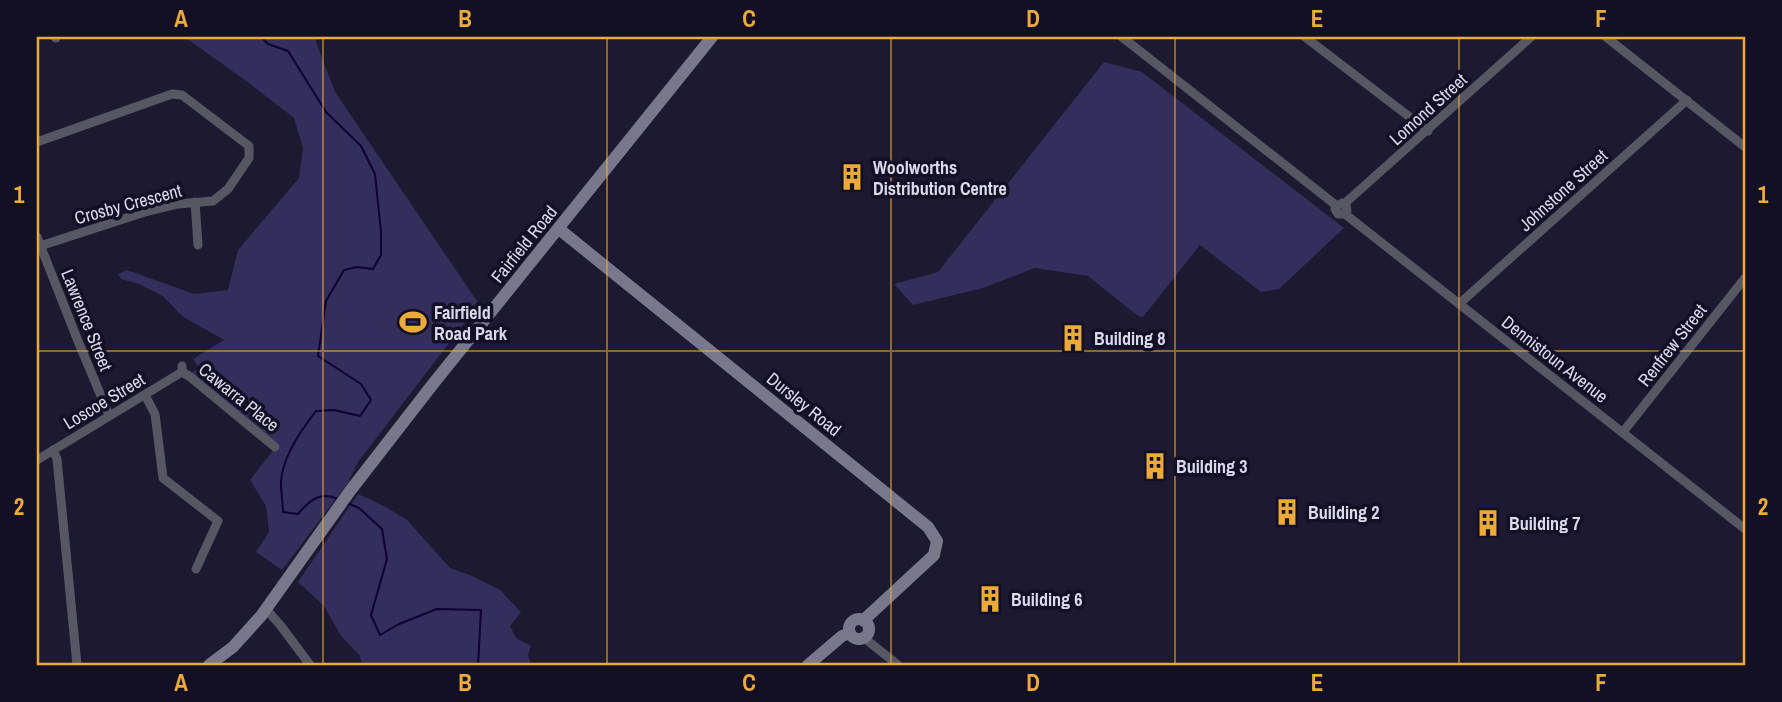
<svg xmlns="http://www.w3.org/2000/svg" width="1782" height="702" font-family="'Archivo Narrow',sans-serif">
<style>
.green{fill:#332e5b}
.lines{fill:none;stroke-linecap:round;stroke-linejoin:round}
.stream{stroke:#0f0035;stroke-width:2}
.street{stroke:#575763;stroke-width:9}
.secondary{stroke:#78788b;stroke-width:12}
.grid{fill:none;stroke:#ebaa39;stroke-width:2;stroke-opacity:0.55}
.labels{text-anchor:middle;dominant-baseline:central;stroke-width:7;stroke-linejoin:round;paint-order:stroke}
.street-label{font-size:18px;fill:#dadaea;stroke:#131026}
.poi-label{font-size:18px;font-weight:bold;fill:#dadaea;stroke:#131026;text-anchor:start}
.neatline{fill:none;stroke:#ebaa39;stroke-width:2.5}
.grid-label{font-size:23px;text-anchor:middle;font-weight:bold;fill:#ebaa39}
</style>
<rect width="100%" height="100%" fill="#1c1931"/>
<g class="green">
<path d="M 187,37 L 317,37 L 316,42 L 335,92 L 479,304 L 358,462 L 348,483 L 282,570 L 256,552 L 269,532 L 266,506 L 250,480 L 278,444 L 191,373 L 199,368 L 193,359 L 224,340 L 182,316 L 163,296 L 139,284 L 121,279 L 118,274 L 127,270 L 194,294 L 228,290 L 238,250 L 299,178 L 303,148 L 294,118 L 249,83 L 186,38 Z"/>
<path d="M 1104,62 L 1142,72 L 1344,228 L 1279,289 L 1261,292 L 1200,245 L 1143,317 L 1138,316 L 1088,276 L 1035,268 L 983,288 L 913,305 L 894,284 L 938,272 Z"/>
<path d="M 358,494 L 386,507 L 407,520 L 450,568 L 472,576 L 500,590 L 521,612 L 510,626 L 516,638 L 531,646 L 528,655 L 531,665 L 362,665 L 360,656 L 341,636 L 324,606 L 298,582 Z"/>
</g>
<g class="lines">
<g class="stream">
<path d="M 261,37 L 268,44 L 288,51 L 326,112 L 361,146 L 375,174 L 381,232 L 381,255 L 373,269 L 357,267 L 344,270 L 326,301 L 318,356 L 361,384 L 371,400 L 360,416 L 334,410 L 316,411 C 301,430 281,459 281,484 C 281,493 283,503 283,512 L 298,514 C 310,500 320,491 338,499"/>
<path d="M 347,503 L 359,508 L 382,529 L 387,559 L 371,615 L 380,635 L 399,624 L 437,609 L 481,610 L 478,665"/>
</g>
<g class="street">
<path d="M 55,37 L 56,38"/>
<path d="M 1122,37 L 1337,206"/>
<path d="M 1305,37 L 1428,131"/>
<path d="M 1606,37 L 1745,147"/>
<path d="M 37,142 L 172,94 L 182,95 L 249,146 L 249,158 L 228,189 L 213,201 L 178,204 L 145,212 L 40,246"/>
<path d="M 195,202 L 198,245"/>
<path d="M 1344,204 L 1531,37"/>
<path d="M 1345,214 L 1347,211 L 1346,205 L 1342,203 L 1337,206 L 1335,209 L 1338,214 L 1345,214 L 1745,529"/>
<path d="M 37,237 L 78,341 L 109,415"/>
<path d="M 1459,304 L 1687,100"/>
<path d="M 182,372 L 189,376 L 275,447"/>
<path d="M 145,395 L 155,414 L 163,478 L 218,521 L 196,569"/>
<path d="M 1623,432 L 1745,278"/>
<path d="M 53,450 L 57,459 L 77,665"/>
<path d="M 37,460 L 182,372 L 182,366"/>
<path d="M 266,609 L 281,626 L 310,665"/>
<path d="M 865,637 L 868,641 L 898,665"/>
</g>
<g class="secondary">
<path d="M 559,229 L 928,527 L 937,541 L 934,555 L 867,617 L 864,621"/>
<circle cx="859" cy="629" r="10"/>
<path d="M 209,665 L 233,647 L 261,616 L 350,491 L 433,384 L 712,37"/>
<path d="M 808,665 L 842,636 L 850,633"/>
</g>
</g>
<path class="grid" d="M 323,37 L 323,665M 607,37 L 607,665M 891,37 L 891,665M 1175,37 L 1175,665M 1459,37 L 1459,665M 37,351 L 1745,351"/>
<defs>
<symbol id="building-bare" viewBox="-9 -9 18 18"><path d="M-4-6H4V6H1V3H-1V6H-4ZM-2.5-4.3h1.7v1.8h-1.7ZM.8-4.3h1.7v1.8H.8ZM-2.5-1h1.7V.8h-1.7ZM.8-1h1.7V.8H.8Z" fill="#ebaa39" stroke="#131026" stroke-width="2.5" paint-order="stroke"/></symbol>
<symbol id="stadium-bare" viewBox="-9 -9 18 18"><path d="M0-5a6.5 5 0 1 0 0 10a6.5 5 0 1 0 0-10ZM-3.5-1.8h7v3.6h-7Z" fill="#ebaa39" stroke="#131026" stroke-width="2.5" paint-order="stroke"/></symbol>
</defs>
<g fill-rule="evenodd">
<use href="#building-bare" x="833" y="158" width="38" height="38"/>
<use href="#stadium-bare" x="394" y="303" width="38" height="38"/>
<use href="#building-bare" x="1054" y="319" width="38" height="38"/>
<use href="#building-bare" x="1136" y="447" width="38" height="38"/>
<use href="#building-bare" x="1268" y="493" width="38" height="38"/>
<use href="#building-bare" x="1469" y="504" width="38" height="38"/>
<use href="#building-bare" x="971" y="580" width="38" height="38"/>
</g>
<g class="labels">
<g class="street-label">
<text transform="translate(1428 109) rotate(-42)">Lomond Street</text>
<text transform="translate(1563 190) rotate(-42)">Johnstone Street</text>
<text transform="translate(128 204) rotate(-15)">Crosby Crescent</text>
<text transform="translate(524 244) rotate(-51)">Fairfield Road</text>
<text transform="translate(87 320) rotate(68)">Lawrence Street</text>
<text transform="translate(1672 345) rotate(-52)">Renfrew Street</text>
<text transform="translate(1555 359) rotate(38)">Dennistoun Avenue</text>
<text transform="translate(239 397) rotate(39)">Cawarra Place</text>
<text transform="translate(104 401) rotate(-31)">Loscoe Street</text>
<text transform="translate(804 404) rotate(39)">Dursley Road</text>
</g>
<g class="poi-label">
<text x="873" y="167">Woolworths<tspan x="873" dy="21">Distribution Centre</tspan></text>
<text x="434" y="312">Fairfield<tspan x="434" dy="21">Road Park</tspan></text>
<text x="1094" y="338">Building 8</text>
<text x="1176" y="466">Building 3</text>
<text x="1308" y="512">Building 2</text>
<text x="1509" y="523">Building 7</text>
<text x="1011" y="599">Building 6</text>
</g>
</g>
<rect width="1782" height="702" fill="none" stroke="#131026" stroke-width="77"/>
<rect x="38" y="38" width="1706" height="626" class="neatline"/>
<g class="grid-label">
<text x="181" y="27">A</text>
<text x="465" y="27">B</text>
<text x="749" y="27">C</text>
<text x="1033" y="27">D</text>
<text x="1317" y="27">E</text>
<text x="1601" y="27">F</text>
<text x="19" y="203">1</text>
<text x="1763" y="203">1</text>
<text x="19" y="515">2</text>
<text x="1763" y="515">2</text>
<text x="181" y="691">A</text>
<text x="465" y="691">B</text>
<text x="749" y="691">C</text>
<text x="1033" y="691">D</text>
<text x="1317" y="691">E</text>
<text x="1601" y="691">F</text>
</g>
</svg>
